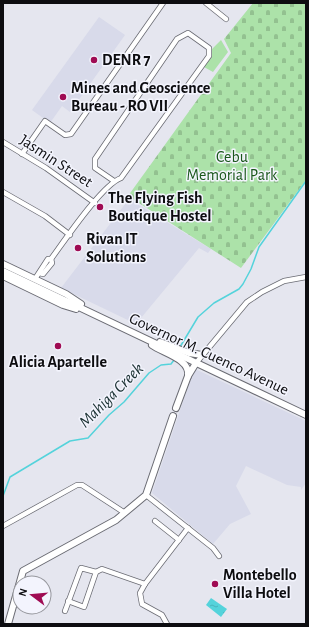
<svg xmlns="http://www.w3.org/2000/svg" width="309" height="627" font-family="'Alegreya Sans',sans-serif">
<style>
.built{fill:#d8daea}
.cemetery{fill:url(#cemetery-stones)}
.park{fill:#ace2a9}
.water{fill:url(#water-ripples)}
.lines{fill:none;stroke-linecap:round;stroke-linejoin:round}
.stream{stroke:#54d3db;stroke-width:1.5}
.street-casing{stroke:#6b6c74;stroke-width:6}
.secondary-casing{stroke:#6b6c74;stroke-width:8}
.street{stroke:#fff;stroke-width:4.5}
.secondary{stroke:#fff;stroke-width:6}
.poi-dot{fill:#9f0b53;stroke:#f3f4fd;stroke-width:1.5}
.labels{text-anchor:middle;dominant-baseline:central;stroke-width:3;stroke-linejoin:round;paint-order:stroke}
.poi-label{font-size:16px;font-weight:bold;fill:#0d0d10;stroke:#f3f4fd;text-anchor:start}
.park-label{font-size:16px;fill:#19571a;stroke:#f3f4fd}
.street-label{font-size:16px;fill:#0d0d10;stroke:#f3f4fd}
.water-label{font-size:17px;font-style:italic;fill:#1a3031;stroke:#f3f4fd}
</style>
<defs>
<pattern id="cemetery-stones" width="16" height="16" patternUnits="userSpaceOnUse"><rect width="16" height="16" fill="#ace2a9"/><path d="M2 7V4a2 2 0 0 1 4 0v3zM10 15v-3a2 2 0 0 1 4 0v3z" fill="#93c190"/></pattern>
<pattern id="water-ripples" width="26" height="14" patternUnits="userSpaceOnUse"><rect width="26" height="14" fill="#54d3db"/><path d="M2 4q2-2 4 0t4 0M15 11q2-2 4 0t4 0" fill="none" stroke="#48b4bb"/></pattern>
</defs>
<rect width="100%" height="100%" fill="#e5e6ef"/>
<g class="built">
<path d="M 99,17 L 125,35 L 70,112 L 62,106 L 50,123 L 32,110 Z"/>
<path d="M 129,199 L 211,249 L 208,253 L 199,248 L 136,324 L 61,288 Z"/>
<path d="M 195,369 L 306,421 L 306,483 L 301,490 L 301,487 L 287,485 L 246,466 L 236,486 L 251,514 L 230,524 L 213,544 L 152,493 L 191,378 Z"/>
</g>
<path class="cemetery" d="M 253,3 L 306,3 L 306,180 L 241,268 L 128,196 L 231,53 L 224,39 Z"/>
<path class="park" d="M 221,40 L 228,52 L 213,72 L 204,67 L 212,56 L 211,50 Z"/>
<path class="water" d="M 211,598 L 227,609 L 221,617 L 206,605 Z"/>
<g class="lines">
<g class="stream">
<path d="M 180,347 L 198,317 L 214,303 L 239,289 L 243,284 L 251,269 L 259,247 L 306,181"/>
<path d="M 3,496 L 10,477 L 70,441 L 88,438 L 109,415 L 124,402 L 149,373 L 161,365 L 171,364 L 174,360"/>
</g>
<defs>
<g id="street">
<path d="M 206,3 L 226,19"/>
<path d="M 3,142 L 46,168 L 95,203"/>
<path d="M 22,154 L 45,121 L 65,135 L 71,134 L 163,3"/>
<path d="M 3,192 L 45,216 L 70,235"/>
<path d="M 40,273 L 43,274 L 52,263 L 51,259"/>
<path d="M 35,279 L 48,259 L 51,259 C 65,240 102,185 121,178 L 209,56 L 209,48 L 188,33 L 177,39 L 95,159 L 95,168 L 114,181"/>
<path d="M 196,363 L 247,302 L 262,292 L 284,281 L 306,277"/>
<path d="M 146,495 L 213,548 L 219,556"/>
<path d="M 155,521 L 179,540"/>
<path d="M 3,526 L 77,485 L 82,485 L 125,513"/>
<path d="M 68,601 L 84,607 L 96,572 L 102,569 L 145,584"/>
<path d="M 65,611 L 81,568 L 96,572"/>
<path d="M 167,624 L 162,615 L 142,604 L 140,593 L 145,584 L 188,528"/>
</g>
<g id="secondary">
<path d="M 3,264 L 66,294 L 81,304"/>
<path d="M 3,271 L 306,415"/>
<path d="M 3,276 L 63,305 L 76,309"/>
<path d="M 160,342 L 189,353 L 202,355"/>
<path d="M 152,345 C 163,353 191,359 188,376"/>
<path d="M 176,408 L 188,376 L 196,363"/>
<path d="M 8,624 L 23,571 L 116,520 L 146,495 L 173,416"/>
</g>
</defs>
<use href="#street" class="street-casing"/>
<use href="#secondary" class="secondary-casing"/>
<use href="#street" class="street"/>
<use href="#secondary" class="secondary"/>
</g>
<g class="poi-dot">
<circle cx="94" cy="60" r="4"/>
<circle cx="63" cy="97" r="4"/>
<circle cx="100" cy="207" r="4"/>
<circle cx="78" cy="248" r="4"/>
<circle cx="58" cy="346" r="4"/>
<circle cx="215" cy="584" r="4"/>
</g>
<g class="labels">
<g class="poi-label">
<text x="102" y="60">DENR 7</text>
<text x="71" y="88">Mines and Geoscience<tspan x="71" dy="18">Bureau - RO VII</tspan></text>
<text x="108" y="198">The Flying Fish<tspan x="108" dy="18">Boutique Hostel</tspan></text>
<text x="86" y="239">Rivan IT<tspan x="86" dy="18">Solutions</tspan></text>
<text x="58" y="362" text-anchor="middle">Alicia Apartelle</text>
<text x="223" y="575">Montebello<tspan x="223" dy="18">Villa Hotel</tspan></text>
</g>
<g class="park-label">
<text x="232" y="157">Cebu<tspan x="232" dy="18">Memorial Park</tspan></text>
</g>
<g class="street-label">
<text transform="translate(56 161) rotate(33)">Jasmin Street</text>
<text transform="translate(209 354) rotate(25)">Governor M. Cuenco Avenue</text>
</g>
<g class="water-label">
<text transform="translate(111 395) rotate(-45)">Mahiga Creek</text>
</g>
</g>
<rect width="309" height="627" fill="none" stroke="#0d0d10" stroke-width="8"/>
<g transform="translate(32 595) rotate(286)"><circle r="19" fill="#f3f4fd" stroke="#97989e"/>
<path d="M0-3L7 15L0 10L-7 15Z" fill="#9f0b53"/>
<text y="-6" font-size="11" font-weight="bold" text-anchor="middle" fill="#0d0d10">N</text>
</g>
</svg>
